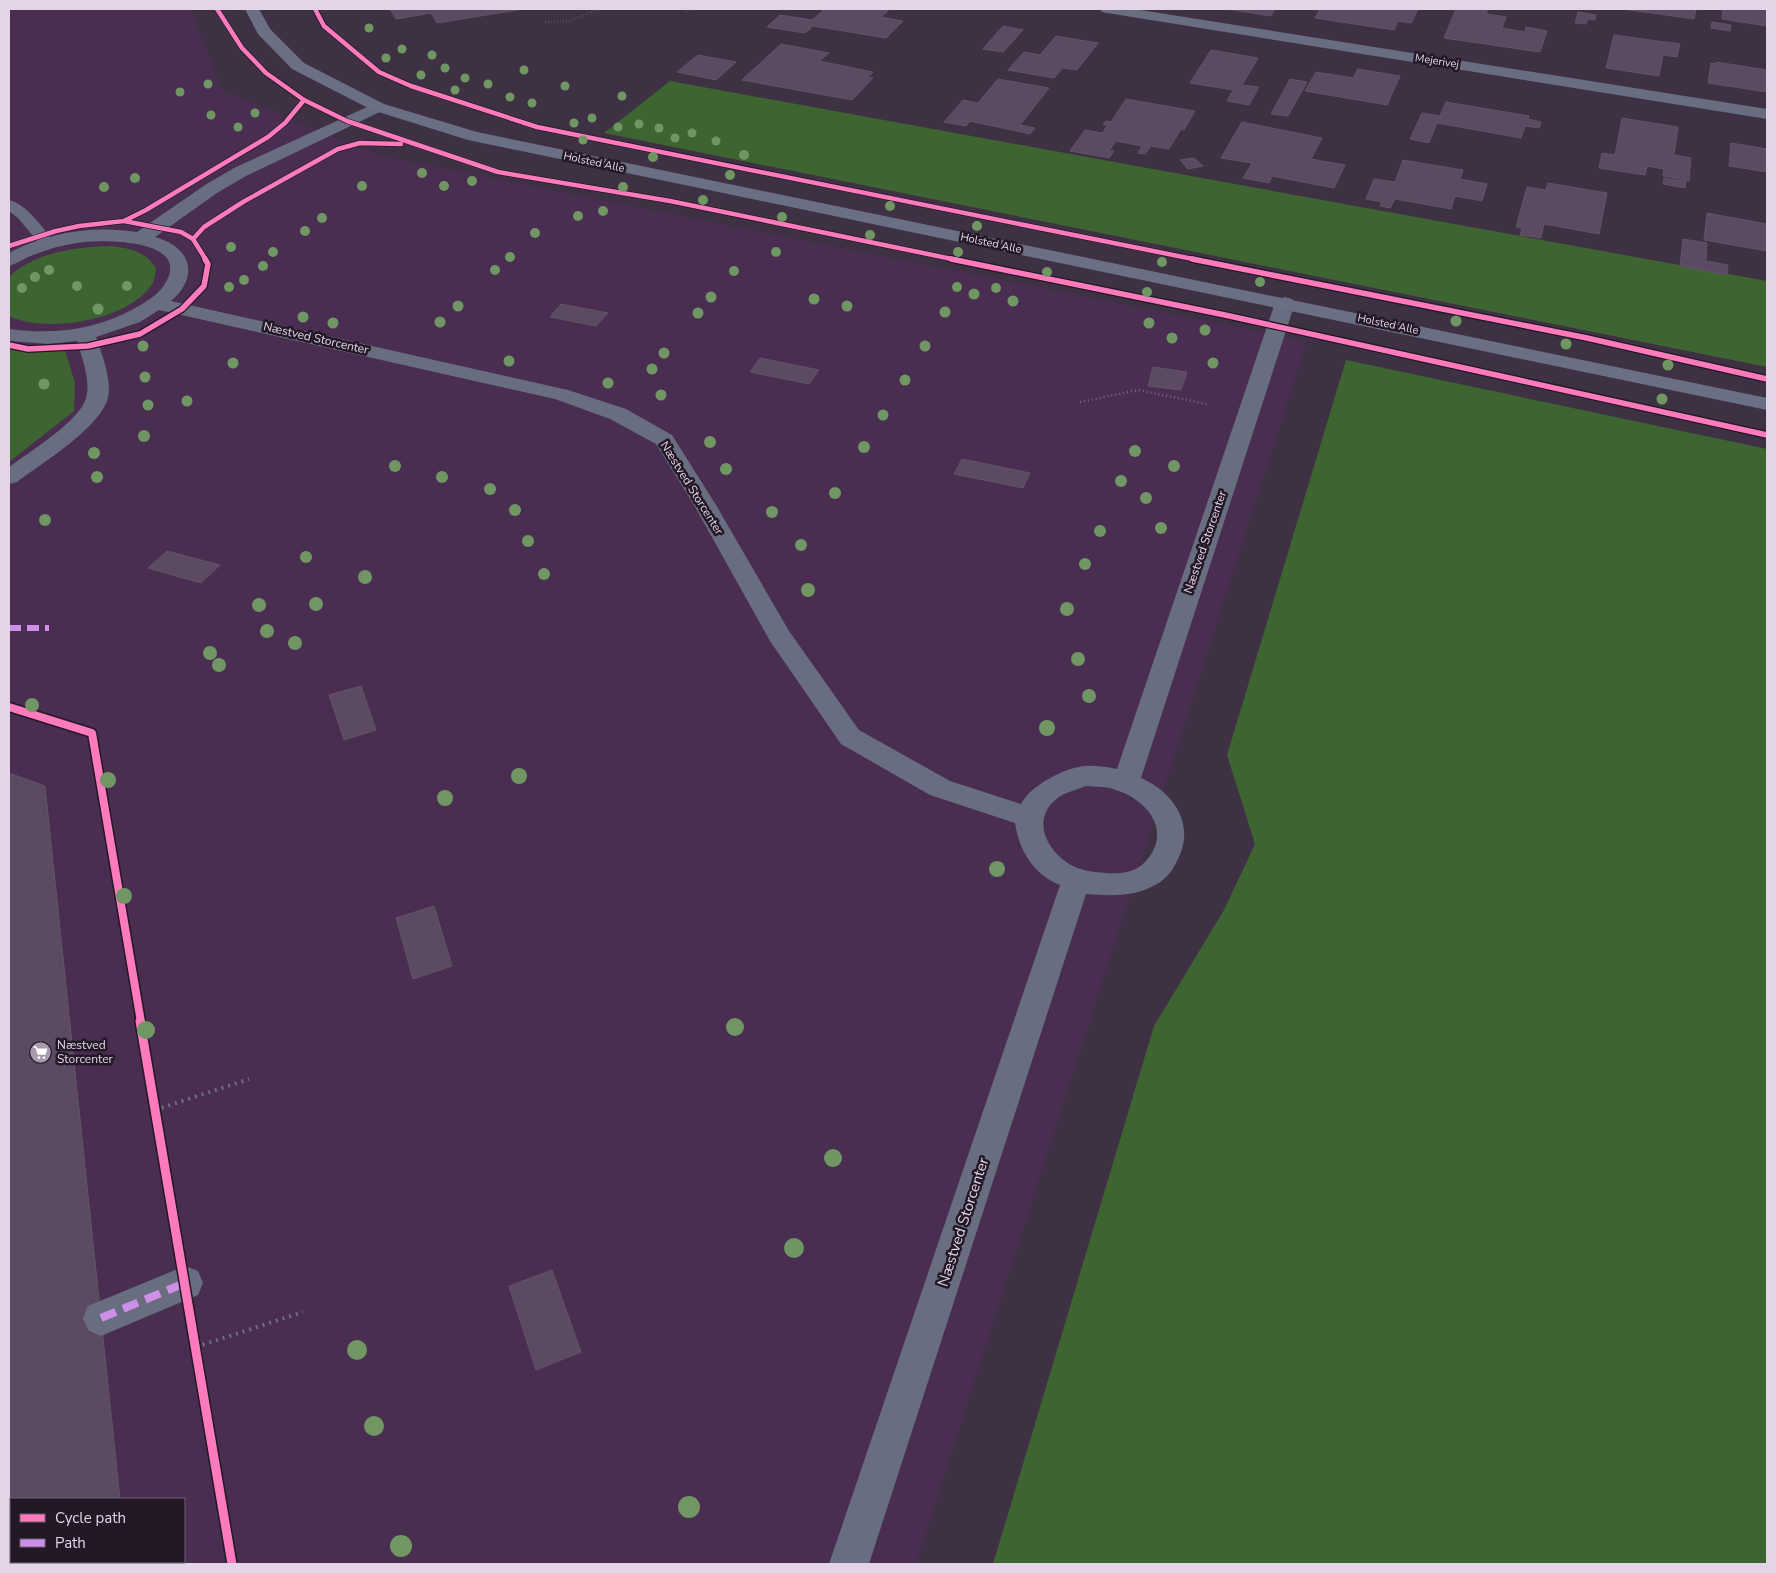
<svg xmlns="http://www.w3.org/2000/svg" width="1776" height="1573" font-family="'Nunito Sans',sans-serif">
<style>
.built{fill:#492e51;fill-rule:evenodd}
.green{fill:#3e6531}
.building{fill:#5b4a61;stroke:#605564}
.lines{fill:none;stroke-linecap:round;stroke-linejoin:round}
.path-far2{stroke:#6f6e7e;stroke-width:2;stroke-dasharray:0.5 2.5;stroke-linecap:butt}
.path-far1{stroke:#6f6e7e;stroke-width:2.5;stroke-dasharray:1 3;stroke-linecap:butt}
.path{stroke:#6f6e7e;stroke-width:4;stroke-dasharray:2 5;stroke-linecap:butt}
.lane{fill:#686d7f;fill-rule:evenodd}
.street{fill:#686d7f;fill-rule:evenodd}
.secondary{fill:#6b6f84;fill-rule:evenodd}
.quiet-far1{stroke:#ce8fe9;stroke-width:6;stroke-dasharray:12 6;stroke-linecap:butt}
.quiet{stroke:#ce8fe9;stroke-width:8;stroke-dasharray:16 8;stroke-linecap:butt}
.cycleway-far3-casing{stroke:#231826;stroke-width:6}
.cycleway-far2-casing{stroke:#231826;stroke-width:8}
.cycleway-far1-casing{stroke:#231826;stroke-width:11}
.cycleway-casing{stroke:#231826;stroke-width:12}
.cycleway-far3{stroke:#fd7abc;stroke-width:4.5}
.cycleway-far2{stroke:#fd7abc;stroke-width:5.5}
.cycleway-far1{stroke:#fd7abc;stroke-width:8}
.cycleway{stroke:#fd7abc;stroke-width:9}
.tree{fill:#709763}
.labels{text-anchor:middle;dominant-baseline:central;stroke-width:5;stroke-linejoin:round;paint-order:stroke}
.far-street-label{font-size:11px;fill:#e3d4e8;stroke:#231826}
.street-label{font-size:12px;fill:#e3d4e8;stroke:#231826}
.poi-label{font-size:12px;fill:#e3d4e8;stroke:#231826;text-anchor:start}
.near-street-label{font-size:15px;fill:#e3d4e8;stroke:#231826}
</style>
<rect width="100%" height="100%" fill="#3e3143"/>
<path class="built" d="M 9,9 L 191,9 L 221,90 L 380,156 L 1307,341 L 916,1564 L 9,1564 ZM 11,1499 L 184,1499 L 184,1562 L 11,1562 Z"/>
<g class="green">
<path d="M 670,81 L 1767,281 L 1767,367 L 604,133 Z"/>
<path d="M 111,246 C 131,249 144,250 156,268 C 155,273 155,279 153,283 C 129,321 47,334 9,316 L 9,277 C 35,252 76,247 111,246 Z"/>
<path d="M 9,349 L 23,351 L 65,350 L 75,383 L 74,411 L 9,462 Z"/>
<path d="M 1346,360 L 1767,449 L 1767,1564 L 993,1564 L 1154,1026 L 1224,910 L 1255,844 L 1227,755 Z"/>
</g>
<g class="building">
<path d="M 390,9 L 524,9 L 437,23 L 431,13 L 396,19 Z"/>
<path d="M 825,9 L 890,9 L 881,17 L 903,21 L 886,38 L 807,25 L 805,26 L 812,27 L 805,33 L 767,27 L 780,15 L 812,20 Z"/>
<path d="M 1227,9 L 1275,9 L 1271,16 Z"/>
<path d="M 1320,9 L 1385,9 L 1397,11 L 1398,9 L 1418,9 L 1411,23 L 1398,21 L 1394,30 L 1315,18 Z"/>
<path d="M 1456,9 L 1488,9 L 1486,14 L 1506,17 L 1502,28 L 1525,32 L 1526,27 L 1547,31 L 1540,52 L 1444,38 Z"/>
<path d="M 1623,9 L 1696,9 L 1694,19 Z"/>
<path d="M 1723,9 L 1767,9 L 1767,26 L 1722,19 Z"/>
<path d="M 1578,12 L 1596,15 L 1595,20 L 1588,19 L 1586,24 L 1575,23 Z"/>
<path d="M 1712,22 L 1731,25 L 1730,31 L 1711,28 Z"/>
<path d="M 1003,26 L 1023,30 L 1003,52 L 983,49 Z"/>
<path d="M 1614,35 L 1680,44 L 1677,57 L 1663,55 L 1659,76 L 1606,68 Z"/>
<path d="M 1056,36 L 1098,43 L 1077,70 L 1063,68 L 1054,78 L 1008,70 L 1024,52 L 1040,55 Z"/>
<path d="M 781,44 L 829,53 L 819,61 L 873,72 L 868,77 L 873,78 L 852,100 L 742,80 Z"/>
<path d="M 1211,50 L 1258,58 L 1242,85 L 1259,87 L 1249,105 L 1227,101 L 1233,90 L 1190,83 Z"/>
<path d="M 698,55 L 736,62 L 716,80 L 677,72 Z"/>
<path d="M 1716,62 L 1767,70 L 1767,92 L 1708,83 L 1711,63 L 1716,64 Z"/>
<path d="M 1358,69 L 1400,76 L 1387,105 L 1305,91 L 1316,72 L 1353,78 Z"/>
<path d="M 998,79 L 1049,88 L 1020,125 L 1035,128 L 1030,134 L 970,121 L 966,126 L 944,122 L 963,100 L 978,103 Z"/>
<path d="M 1290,79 L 1307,82 L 1288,116 L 1271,114 Z"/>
<path d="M 1126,99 L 1195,111 L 1184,130 L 1181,129 L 1169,149 L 1151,146 L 1145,154 L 1138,153 L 1142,146 L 1116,141 L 1109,151 L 1114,151 L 1109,158 L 1070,151 L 1085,130 L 1102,133 L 1108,125 L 1103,125 L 1106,121 L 1111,122 Z"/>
<path d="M 1446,102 L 1529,116 L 1528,119 L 1541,122 L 1539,128 L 1525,126 L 1521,138 L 1437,123 L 1429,143 L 1410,139 L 1422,113 L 1440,116 Z"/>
<path d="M 1622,118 L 1678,127 L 1674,155 L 1691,158 L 1689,181 L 1686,180 L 1685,188 L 1663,184 L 1664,178 L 1679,181 L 1679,179 L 1663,176 L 1664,169 L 1647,166 L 1645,175 L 1599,168 L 1602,153 L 1615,155 Z"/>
<path d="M 1242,122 L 1322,138 L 1311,159 L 1345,165 L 1334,188 L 1272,176 L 1269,183 L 1243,178 L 1252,163 L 1221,158 Z"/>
<path d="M 1731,143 L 1767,149 L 1767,172 L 1729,166 Z"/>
<path d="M 1194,158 L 1203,166 L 1188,169 L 1180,160 Z"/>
<path d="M 1403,160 L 1463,170 L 1460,179 L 1487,184 L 1482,201 L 1455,196 L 1451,209 L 1395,199 L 1390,208 L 1380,206 L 1382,202 L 1366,199 L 1374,179 L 1395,182 Z"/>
<path d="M 1548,183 L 1607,193 L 1599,234 L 1544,224 L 1541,238 L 1520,235 L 1522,228 L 1516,227 L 1527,187 L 1546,190 Z"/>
<path d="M 1707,213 L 1767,224 L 1767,251 L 1704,240 Z"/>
<path d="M 1683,239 L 1707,243 L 1706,261 L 1728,265 L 1727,275 L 1680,266 Z"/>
<path d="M 561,304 L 608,313 L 596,326 L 550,317 Z"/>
<path d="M 760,358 L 819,370 L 809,384 L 750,372 Z"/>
<path d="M 1153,367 L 1187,372 L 1181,390 L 1148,386 Z"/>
<path d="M 962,459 L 1030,473 L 1023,488 L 954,474 Z"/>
<path d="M 167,551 L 220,565 L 201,583 L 148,568 Z"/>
<path d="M 361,686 L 376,730 L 344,740 L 329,695 Z"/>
<path d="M 9,773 L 45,786 L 120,1499 L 11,1499 L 11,1562 L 126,1562 L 126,1564 L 9,1564 Z"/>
<path d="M 434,906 L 452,966 L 413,979 L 396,918 Z"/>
<path d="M 552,1270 L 581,1352 L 536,1370 L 509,1286 Z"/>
</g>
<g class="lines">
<g class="path-far2">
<path d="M 686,12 L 689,9"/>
<path d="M 545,22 L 570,21 L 599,9"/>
</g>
<path class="path-far1" d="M 1080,402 L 1138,390 L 1207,404"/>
<g class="path">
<path d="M 155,1110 L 249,1079"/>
<path d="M 196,1347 L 303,1312"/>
</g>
<path class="lane" d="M 9,200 C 27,204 44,229 55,244 L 52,247 L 42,247 L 18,218 L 9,211 Z"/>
<g class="street">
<path d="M 1100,9 L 1134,9 L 1767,109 L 1767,119 L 1107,13 L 1102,12 Z"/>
<path d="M 378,102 L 384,104 L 386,107 L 384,110 L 246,176 L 217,193 L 155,237 C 191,247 200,276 171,301 L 568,390 L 626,409 L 672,435 L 716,505 L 789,631 L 859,730 L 950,781 L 1021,804 C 1031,785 1064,768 1085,766 C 1095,765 1107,767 1117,769 L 1275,303 L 1278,299 L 1285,297 L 1292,299 L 1295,303 L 1141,778 C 1175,793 1196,826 1177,861 C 1173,870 1166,879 1157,884 C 1135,897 1111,896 1086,894 L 869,1564 L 829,1564 L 1060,885 C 1033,874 1019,850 1015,823 L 930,795 L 841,744 L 770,641 L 694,505 L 656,444 L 610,419 L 555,399 L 159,310 L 140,322 L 96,337 C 102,355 112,379 108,398 C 100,428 41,464 17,482 L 9,484 L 9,467 C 28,453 81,420 86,398 C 91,381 82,358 77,341 L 49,344 L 9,341 L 9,329 C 54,335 97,330 137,307 C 148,301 160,293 166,282 C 191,238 99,239 77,243 C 62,245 48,249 33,255 C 25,258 18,263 9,266 L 9,253 C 47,232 94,225 137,232 L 205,185 L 234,168 ZM 1086,786 C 1095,787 1107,786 1116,790 C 1148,800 1173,832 1145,862 C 1135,873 1120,874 1106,873 C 1094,872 1083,871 1073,866 C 1043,850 1029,813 1064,794 C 1071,791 1079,789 1086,786 Z"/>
<path d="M 185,1266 L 198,1271 L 203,1283 L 198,1295 L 101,1336 L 88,1330 L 83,1318 L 88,1306 Z"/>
</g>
<path class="secondary" d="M 245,9 L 259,9 L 270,29 L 304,63 L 384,104 L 477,132 L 1767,398 L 1767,410 L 468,140 L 372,110 L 292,69 L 258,34 Z"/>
<path class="quiet-far1" d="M 9,628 L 49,628"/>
<path class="quiet" d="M 101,1318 L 185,1283"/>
<defs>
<g id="cycleway-far3">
<path d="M 217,9 L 242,48 L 266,73 L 304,100 L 347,121 L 498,172 L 670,201 L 957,260"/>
<path d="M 315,9 L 324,26 L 379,72 L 411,86 L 537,127 L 1198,260"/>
<path d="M 124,221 L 181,232 L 193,239 L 206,260"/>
<path d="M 193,239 L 204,227 L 243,202 L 338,149 L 360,143 L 401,144"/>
<path d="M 9,246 L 56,231 L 79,226 L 124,221 L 146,210 L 268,137 L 285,123 L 304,100"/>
</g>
<g id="cycleway-far2">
<path d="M 951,259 L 1225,315 L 1767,435"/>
<path d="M 1192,259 L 1587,338 L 1767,379"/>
<path d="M 9,345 L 28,349 L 88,346 L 140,334 L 182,309 L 204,286 L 208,264 L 205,259"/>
</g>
<path id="cycleway-far1" d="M 9,707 L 92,733 L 141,1022"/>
<path id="cycleway" d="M 140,1021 L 232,1564"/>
</defs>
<use href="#cycleway-far3" class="cycleway-far3-casing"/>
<use href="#cycleway-far2" class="cycleway-far2-casing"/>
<use href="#cycleway-far1" class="cycleway-far1-casing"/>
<use href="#cycleway" class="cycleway-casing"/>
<use href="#cycleway-far3" class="cycleway-far3"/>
<use href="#cycleway-far2" class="cycleway-far2"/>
<use href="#cycleway-far1" class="cycleway-far1"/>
<use href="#cycleway" class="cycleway"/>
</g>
<g class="tree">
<circle cx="369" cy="28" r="4.5"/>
<circle cx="402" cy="49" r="4.5"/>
<circle cx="432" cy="55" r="4.5"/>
<circle cx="386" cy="58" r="4.5"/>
<circle cx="445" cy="68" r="4.5"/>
<circle cx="524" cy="70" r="4.5"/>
<circle cx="421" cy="75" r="4.5"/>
<circle cx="465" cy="78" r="4.5"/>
<circle cx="208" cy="84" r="4.5"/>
<circle cx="488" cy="84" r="4.5"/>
<circle cx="565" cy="86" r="4.5"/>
<circle cx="455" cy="90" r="4.5"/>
<circle cx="180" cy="92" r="4.5"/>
<circle cx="622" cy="96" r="4.5"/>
<circle cx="510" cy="97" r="4.5"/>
<circle cx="532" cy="103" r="4.5"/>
<circle cx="255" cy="113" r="4.5"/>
<circle cx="211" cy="115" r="4.5"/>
<circle cx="592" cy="118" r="4.5"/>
<circle cx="574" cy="123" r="4.5"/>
<circle cx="639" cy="124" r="4.5"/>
<circle cx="238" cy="127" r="4.5"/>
<circle cx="618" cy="127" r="4.5"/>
<circle cx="659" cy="128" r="4.5"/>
<circle cx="692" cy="133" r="4.5"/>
<circle cx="675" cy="138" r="4.5"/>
<circle cx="583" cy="140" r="4.5"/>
<circle cx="716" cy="141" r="4.5"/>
<circle cx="744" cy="155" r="5"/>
<circle cx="653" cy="157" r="5"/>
<circle cx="422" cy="173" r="5"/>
<circle cx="730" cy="175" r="5"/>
<circle cx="135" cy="178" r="5"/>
<circle cx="472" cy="181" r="5"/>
<circle cx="362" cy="186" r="5"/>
<circle cx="444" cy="186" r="5"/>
<circle cx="104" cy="187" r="5"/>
<circle cx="623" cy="187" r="5"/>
<circle cx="703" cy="200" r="5"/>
<circle cx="890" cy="206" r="5"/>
<circle cx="603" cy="211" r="5"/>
<circle cx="578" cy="216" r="5"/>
<circle cx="782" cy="217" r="5"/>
<circle cx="322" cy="218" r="5"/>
<circle cx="977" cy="226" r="5"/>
<circle cx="305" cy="231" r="5"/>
<circle cx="535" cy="233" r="5"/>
<circle cx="870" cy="235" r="5"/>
<circle cx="231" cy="247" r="5"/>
<circle cx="273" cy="252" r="5"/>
<circle cx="776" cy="252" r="5"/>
<circle cx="958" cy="252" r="5"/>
<circle cx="510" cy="257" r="5"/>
<circle cx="1162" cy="262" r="5"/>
<circle cx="263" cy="266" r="5"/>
<circle cx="49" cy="270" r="5"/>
<circle cx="495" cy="270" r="5"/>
<circle cx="734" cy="271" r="5"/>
<circle cx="1047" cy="272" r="5"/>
<circle cx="35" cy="277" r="5"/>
<circle cx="244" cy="280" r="5"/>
<circle cx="1260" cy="282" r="5"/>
<circle cx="77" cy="286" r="5"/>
<circle cx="127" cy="286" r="5"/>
<circle cx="229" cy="287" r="5"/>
<circle cx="957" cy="287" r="5"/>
<circle cx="22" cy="288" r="5"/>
<circle cx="996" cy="288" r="5"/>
<circle cx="1147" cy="292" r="5"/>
<circle cx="974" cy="294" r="5.5"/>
<circle cx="711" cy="297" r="5.5"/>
<circle cx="814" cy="299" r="5.5"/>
<circle cx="1013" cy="301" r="5.5"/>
<circle cx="458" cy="306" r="5.5"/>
<circle cx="847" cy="306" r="5.5"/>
<circle cx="98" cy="309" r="5.5"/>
<circle cx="945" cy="312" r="5.5"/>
<circle cx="698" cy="313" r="5.5"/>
<circle cx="303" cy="317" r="5.5"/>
<circle cx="1456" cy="321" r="5.5"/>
<circle cx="440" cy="322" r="5.5"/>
<circle cx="333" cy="323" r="5.5"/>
<circle cx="1149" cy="323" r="5.5"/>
<circle cx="1205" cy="330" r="5.5"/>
<circle cx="1172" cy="338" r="5.5"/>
<circle cx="1566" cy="344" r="5.5"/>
<circle cx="143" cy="346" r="5.5"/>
<circle cx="925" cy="346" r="5.5"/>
<circle cx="664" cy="353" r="5.5"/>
<circle cx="509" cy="361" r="5.5"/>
<circle cx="233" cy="363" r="5.5"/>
<circle cx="1213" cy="363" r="5.5"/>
<circle cx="1668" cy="365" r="5.5"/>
<circle cx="652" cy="369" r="5.5"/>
<circle cx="145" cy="377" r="5.5"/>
<circle cx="905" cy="380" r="5.5"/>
<circle cx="608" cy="383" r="5.5"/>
<circle cx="44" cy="384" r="5.5"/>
<circle cx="661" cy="395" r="5.5"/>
<circle cx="1662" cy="399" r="5.5"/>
<circle cx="187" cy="401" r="5.5"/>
<circle cx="148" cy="405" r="5.5"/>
<circle cx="883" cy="415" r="5.5"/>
<circle cx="144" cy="436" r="6"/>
<circle cx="710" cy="442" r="6"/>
<circle cx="864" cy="447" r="6"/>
<circle cx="1135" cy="451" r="6"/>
<circle cx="94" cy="453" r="6"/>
<circle cx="395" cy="466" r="6"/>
<circle cx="1174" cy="466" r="6"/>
<circle cx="726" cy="469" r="6"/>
<circle cx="97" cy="477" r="6"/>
<circle cx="442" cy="477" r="6"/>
<circle cx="1121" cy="481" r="6"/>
<circle cx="490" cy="489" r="6"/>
<circle cx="835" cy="493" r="6"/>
<circle cx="1146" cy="498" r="6"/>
<circle cx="515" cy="510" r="6"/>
<circle cx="772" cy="512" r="6"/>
<circle cx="45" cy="520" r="6"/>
<circle cx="1161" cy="528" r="6"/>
<circle cx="1100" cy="531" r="6"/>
<circle cx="528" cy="541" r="6"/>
<circle cx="801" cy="545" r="6"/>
<circle cx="306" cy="557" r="6"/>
<circle cx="1085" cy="564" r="6"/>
<circle cx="544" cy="574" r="6"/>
<circle cx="365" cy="577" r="7"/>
<circle cx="808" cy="590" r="7"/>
<circle cx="316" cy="604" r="7"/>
<circle cx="259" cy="605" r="7"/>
<circle cx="1067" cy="609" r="7"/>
<circle cx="267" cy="631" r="7"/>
<circle cx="295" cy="643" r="7"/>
<circle cx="210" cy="653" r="7"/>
<circle cx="1078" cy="659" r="7"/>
<circle cx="219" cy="665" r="7"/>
<circle cx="1089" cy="696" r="7"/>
<circle cx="32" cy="705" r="7"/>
<circle cx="1047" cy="728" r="8"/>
<circle cx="519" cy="776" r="8"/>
<circle cx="108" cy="780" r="8"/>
<circle cx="445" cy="798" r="8"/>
<circle cx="997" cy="869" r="8"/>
<circle cx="124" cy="896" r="8"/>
<circle cx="735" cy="1027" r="9"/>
<circle cx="146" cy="1030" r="9"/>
<circle cx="833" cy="1158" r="9"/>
<circle cx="794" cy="1248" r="10"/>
<circle cx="357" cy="1350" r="10"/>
<circle cx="374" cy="1426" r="10"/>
<circle cx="689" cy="1507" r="11"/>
<circle cx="401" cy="1546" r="11"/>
</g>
<defs>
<symbol id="supermarket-disc" viewBox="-11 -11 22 22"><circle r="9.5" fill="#a99bae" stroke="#231826"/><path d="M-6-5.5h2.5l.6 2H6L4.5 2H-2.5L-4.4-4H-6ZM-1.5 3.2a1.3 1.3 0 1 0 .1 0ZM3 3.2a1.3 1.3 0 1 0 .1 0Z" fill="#fff"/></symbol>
</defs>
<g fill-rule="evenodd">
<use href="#supermarket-disc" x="28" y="1040" width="25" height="25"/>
</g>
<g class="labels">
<g class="far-street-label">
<text transform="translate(1437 61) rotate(9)">Mejerivej</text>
<text transform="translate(594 162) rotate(12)">Holsted Alle</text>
<text transform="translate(991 243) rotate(12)">Holsted Alle</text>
<text transform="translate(1388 324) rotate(12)">Holsted Alle</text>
</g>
<g class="street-label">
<text transform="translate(316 338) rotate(13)">Næstved Storcenter</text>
<text transform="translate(692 488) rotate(58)">Næstved Storcenter</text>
<text transform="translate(1205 542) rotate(-71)">Næstved Storcenter</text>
</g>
<g class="poi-label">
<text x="57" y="1045">Næstved<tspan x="57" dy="14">Storcenter</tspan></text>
</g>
<g class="near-street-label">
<text transform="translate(963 1222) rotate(-72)">Næstved Storcenter</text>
</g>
</g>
<rect width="1776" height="1573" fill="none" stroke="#e3d4e8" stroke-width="20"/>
<rect x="10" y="1498" width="175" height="65" fill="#231826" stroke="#706374"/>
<rect x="20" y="1514" width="25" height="8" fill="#fd7abc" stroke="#706374"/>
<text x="55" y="1523" font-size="15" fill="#e3d4e8">Cycle path</text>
<rect x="20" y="1539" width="25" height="8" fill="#ce8fe9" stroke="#706374"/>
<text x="55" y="1548" font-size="15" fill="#e3d4e8">Path</text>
</svg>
